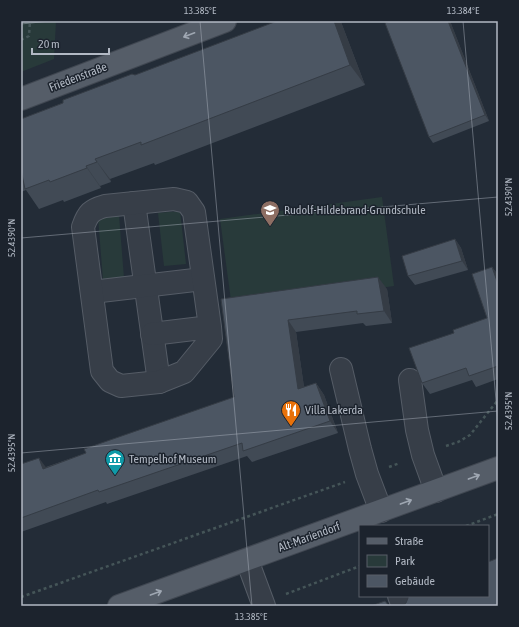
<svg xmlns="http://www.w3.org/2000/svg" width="519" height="627" font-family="'Asap Condensed',sans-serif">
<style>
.green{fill:#283a3a}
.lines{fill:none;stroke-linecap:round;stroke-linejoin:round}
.minor-casing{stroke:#555c66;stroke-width:24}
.major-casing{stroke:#404751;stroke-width:24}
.path{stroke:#455558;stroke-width:2.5;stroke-dasharray:3 3;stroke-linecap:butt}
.minor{stroke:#373e48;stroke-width:22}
.major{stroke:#555d68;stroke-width:22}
.wall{fill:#414a55}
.shaded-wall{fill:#353c45}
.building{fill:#4c5663;stroke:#353c45}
.oneway{stroke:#9fa7b2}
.ticks{fill:none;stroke:#b2b9c4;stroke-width:1;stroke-opacity:0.45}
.labels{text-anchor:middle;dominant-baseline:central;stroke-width:3;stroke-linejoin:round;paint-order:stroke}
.street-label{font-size:12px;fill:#b2b9c4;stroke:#1c232d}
.poi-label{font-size:12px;fill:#b2b9c4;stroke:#1c232d;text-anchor:start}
.neatline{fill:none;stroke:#b2b9c4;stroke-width:1.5}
.ticks-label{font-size:10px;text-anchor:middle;fill:#b2b9c4}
</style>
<rect width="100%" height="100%" fill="#232c37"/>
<g class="green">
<path d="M 21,21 L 56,21 L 54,59 L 21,72 Z"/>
<path d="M 382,197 L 394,286 L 232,308 L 220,219 Z"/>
<path d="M 180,211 L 186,264 L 164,266 L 158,213 Z"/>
<path d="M 119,215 L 124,278 L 103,280 L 98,217 Z"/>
</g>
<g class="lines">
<defs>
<g id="minor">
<path d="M 134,203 L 159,382"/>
<path d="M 92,292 L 203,279"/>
<path d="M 152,334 L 210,327 L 194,212 L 187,202 L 174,199 L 105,206 C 91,210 88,213 83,227 L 102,371 L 110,381 L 121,386 L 159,382 L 184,372 L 211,339 L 210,327"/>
<path d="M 341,369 L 360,449 L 367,474 L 381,511"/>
<path d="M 410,380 L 417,430 L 423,455 L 436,491"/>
<path d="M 247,560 L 264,606"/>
<path d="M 399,596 L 403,606"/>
</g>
<g id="major">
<path d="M 21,99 L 225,21"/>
<path d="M 119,606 L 498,468"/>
</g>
</defs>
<use href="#minor" class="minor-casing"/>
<use href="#major" class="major-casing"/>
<g class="path">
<path d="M 21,40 L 29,36 L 30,21"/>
<path d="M 446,446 L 458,442 L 470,435 L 498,400"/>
<path d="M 389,467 L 400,463"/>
<path d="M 466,526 L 498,514"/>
<path d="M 286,594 L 360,566"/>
<path d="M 21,597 L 345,482"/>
</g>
<use href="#minor" class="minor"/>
<use href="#major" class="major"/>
</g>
<g class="wall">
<path d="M 391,21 L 450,21 L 489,121 L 433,143 L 429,137 Z"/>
<path d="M 341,22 L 365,85 L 155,165 L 154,163 L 110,179 L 111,182 L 100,186 L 101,188 L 64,202 L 63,200 L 39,209 L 26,190 L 21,192 L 21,119 L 135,75 Z"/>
<path d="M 455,239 L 461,248 L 468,270 L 415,285 L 408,276 Z"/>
<path d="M 492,267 L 498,275 L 498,379 L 476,387 L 472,380 L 430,394 L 422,383 L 454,333 L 487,318 Z"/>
<path d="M 387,289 L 392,323 L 366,326 L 363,323 L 296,332 L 304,387 L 316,383 L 324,395 L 338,433 L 252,462 L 247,456 L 107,504 L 106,502 L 21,532 L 21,464 L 46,467 L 86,453 L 234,397 L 221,299 Z"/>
</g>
<g class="shaded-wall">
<path d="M 334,21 L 340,21 L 341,22 L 365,85 L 350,65 Z"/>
<path d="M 448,21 L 450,21 L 489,121 L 485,115 Z"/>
<path d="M 95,159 L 110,179 L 111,182 L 97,162 Z"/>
<path d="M 86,166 L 100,186 L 101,188 L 87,168 Z"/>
<path d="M 455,239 L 461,248 L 468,270 L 462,261 Z"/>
<path d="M 492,267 L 498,275 L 498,284 Z"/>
<path d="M 378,277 L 387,289 L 392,323 L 384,311 Z"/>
<path d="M 288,320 L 296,332 L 306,401 L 298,389 Z"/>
<path d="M 316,383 L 324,395 L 338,433 L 330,421 Z"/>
<path d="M 39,458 L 48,470 L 43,469 Z"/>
</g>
<g class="building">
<path d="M 277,21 L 334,21 L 350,65 L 141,145 L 141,142 L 95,159 L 97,162 L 86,166 L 87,168 L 50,182 L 49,180 L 25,189 L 21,170 L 21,119 L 63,103 L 63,100 L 132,74 L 135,75 Z"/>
<path d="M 391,21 L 448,21 L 485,115 L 429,137 L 385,23 Z"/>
<path d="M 455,239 L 462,261 L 408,276 L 402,256 Z"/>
<path d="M 492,267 L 498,284 L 498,366 L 469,376 L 466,368 L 422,383 L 409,348 L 454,333 L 453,330 L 487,318 L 472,274 Z"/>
<path d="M 378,277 L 384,311 L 357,314 L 357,311 L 288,320 L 298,389 L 316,383 L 330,421 L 243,451 L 242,443 L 99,492 L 98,490 L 21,518 L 21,464 L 39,458 L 43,469 L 86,453 L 84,449 L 234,397 L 221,299 Z"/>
<path d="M 498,558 L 498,605 L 495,606 L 402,606 L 406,603 L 408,598 L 408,596 L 488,596 L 488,562 Z"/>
<path d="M 385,601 L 389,606 L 371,606 Z"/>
</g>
<defs><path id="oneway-shaft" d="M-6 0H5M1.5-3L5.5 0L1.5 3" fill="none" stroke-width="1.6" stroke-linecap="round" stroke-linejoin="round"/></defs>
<g class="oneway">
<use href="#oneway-shaft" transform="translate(189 35) rotate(159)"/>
<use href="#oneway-shaft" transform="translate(474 477) rotate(-20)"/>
<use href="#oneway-shaft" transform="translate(406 502) rotate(-20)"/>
<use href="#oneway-shaft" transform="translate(156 593) rotate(-20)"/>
</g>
<path class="ticks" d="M 200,21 L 252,606M 463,21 L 498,423M 21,24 L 50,21M 21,238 L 498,197M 21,453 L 498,411"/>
<defs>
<symbol id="school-pin" viewBox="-11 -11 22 30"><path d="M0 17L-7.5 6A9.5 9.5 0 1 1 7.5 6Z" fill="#8d6e63" stroke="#1c232d"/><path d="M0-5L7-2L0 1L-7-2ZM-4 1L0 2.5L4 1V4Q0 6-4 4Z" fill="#fff"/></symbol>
<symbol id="restaurant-pin" viewBox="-11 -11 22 30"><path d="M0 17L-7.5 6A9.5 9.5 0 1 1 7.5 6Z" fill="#e8710a" stroke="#1c232d"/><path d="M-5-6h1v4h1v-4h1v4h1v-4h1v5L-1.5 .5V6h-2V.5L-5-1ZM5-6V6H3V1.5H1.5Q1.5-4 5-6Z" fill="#fff"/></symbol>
<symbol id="museum-pin" viewBox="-11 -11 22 30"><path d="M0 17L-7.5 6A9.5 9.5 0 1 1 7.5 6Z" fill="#0f9aa8" stroke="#1c232d"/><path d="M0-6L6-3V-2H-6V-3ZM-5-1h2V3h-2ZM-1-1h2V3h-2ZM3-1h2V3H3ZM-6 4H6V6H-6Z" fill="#fff"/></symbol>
</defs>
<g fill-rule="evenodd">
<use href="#school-pin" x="259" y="199" width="22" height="30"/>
<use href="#restaurant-pin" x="280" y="399" width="22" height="30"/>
<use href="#museum-pin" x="104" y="448" width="22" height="30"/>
</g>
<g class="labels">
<g class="street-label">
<text transform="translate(78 77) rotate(-21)">Friedenstraße</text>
<text transform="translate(309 537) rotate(-20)">Alt-Mariendorf</text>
</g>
<g class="poi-label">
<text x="284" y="210">Rudolf-Hildebrand-Grundschule</text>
<text x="305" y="410">Villa Lakerda</text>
<text x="129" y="459">Tempelhof Museum</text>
</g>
</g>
<rect width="519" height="627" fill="none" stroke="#1c232d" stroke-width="44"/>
<rect x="359" y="525" width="130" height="72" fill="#1c232d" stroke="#585f69"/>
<rect x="367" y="538" width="20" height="6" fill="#555d68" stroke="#585f69"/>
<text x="395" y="545" font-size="12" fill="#b2b9c4">Straße</text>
<rect x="367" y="555" width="20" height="12" fill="#283a3a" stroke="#585f69"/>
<text x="395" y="565" font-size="12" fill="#b2b9c4">Park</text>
<rect x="367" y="575" width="20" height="12" fill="#4c5663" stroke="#585f69"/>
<text x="395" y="585" font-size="12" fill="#b2b9c4">Gebäude</text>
<path d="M32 48v6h77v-6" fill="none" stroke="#b2b9c4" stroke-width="2"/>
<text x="38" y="48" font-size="12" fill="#b2b9c4" stroke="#1c232d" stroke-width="3" paint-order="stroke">20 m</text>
<rect x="22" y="22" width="475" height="583" class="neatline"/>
<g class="ticks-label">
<text x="200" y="14">13.385°E</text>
<text x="463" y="14">13.384°E</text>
<text transform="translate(508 197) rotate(-90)" y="4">52.4390°N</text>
<text transform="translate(11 238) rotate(-90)" y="4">52.4390°N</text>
<text transform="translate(508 411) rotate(-90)" y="4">52.4395°N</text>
<text transform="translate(11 453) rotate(-90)" y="4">52.4395°N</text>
<text x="251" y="620">13.385°E</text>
</g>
</svg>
